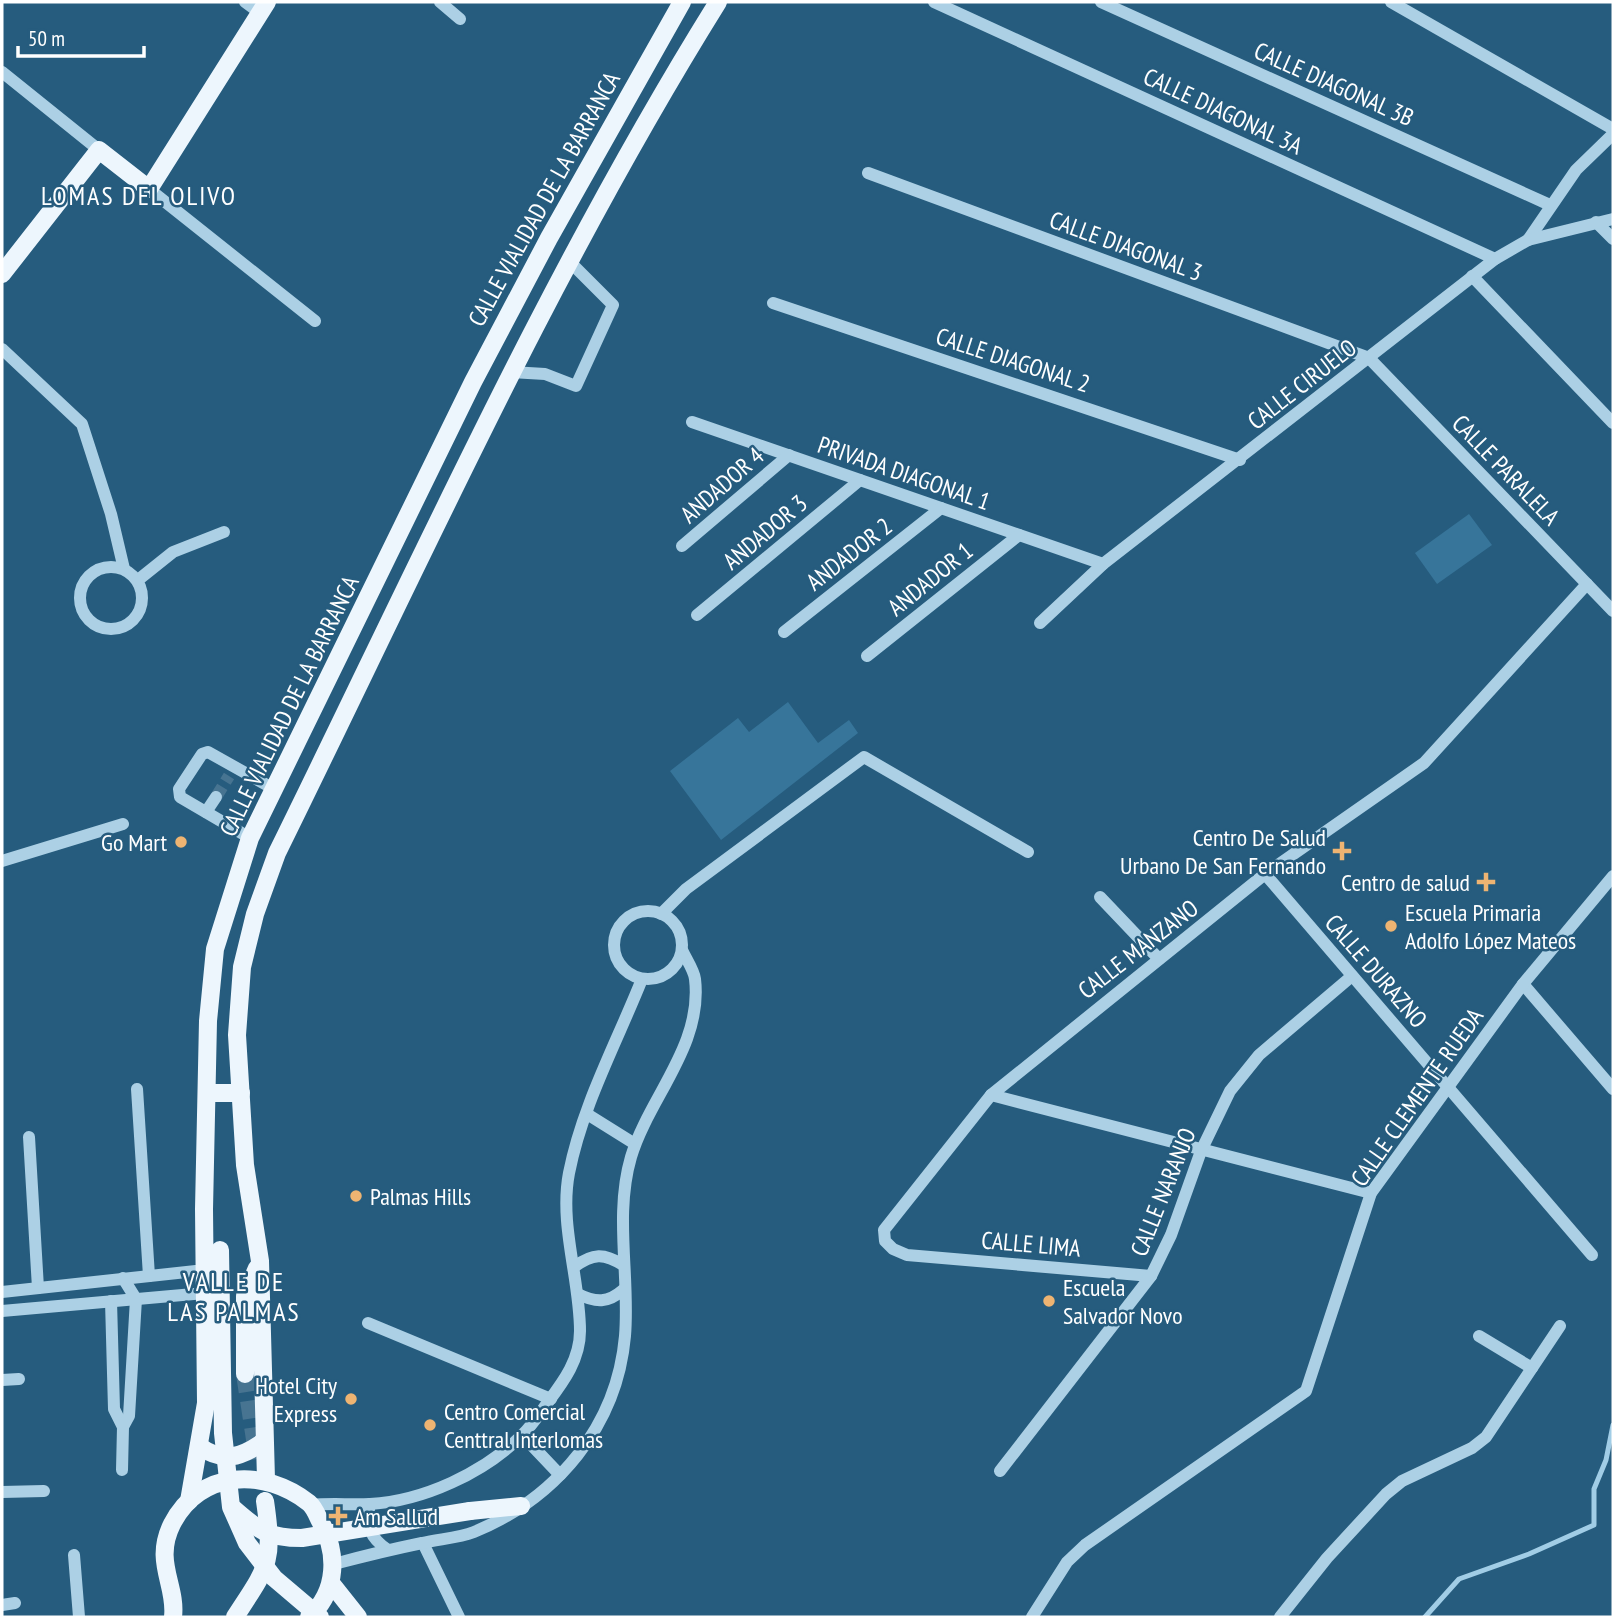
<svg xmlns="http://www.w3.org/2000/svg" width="1615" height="1619" font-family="'PT Sans Narrow',sans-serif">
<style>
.green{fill:#37759a}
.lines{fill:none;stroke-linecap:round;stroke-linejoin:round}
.stream{stroke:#a1cde6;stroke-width:5}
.minor-tunnel{stroke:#477491;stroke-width:12;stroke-dasharray:12 6;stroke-linecap:butt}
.major-tunnel{stroke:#477491;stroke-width:18;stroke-dasharray:18 9;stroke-linecap:butt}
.minor{stroke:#acd0e5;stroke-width:12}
.major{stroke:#edf6fd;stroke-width:18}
.major-bridge{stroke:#edf6fd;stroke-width:18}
.poi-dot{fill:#eeb472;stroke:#265c7e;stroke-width:2.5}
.labels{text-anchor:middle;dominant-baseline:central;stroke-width:5;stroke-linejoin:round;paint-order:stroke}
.street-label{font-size:24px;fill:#fff;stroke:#265c7e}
.poi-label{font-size:24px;fill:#fff;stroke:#265c7e;text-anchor:start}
.neighbourhood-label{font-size:26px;letter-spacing:2px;fill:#fff;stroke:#265c7e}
</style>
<rect width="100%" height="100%" fill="#265c7e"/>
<g class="green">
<path d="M 1469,514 L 1492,545 L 1437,584 L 1415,553 Z"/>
<path d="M 788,702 L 818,743 L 849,720 L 858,733 L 721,840 L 670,771 L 738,718 L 749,732 Z"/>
</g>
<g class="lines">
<path class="stream" d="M 1425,1617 L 1459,1579 L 1529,1554 L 1594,1525 L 1594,1489 L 1606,1460 L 1613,1425"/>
<path class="minor-tunnel" d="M 216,797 L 229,776"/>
<path class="major-tunnel" d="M 245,1374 L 258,1459"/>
<g class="minor">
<path d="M 245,2 L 260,13"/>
<path d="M 440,2 L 460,19"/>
<path d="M 934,2 L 1495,259"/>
<path d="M 1101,2 L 1550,205"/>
<path d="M 1391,2 L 1613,129"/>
<path d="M 2,72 L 99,150"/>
<path d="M 868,173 L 1369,358 L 1613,611"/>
<path d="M 149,189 L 315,321"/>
<path d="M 1596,222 L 1613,239"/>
<path d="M 1528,240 L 1576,170 L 1613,134"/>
<path d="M 1472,276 L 1613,423"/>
<path d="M 773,303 L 1240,460"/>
<path d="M 2,349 L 82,424 L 111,514 L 124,569"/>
<path d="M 511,372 L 545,374 L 576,386 L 613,305 L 568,260"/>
<path d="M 692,422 L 1103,564"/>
<path d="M 682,546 L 789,455"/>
<circle cx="111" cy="598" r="31"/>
<path d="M 138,580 L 173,552 L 224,532"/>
<path d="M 697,615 L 860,480"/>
<path d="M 1040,623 L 1103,564 L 1495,259 L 1528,240 L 1613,219"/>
<path d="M 784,632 L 941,508"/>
<path d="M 867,656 L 1019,535"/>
<path d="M 206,812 L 216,797"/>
<path d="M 250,838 L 180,797 L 179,789 L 202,754 L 208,752 L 274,789"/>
<path d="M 2,861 L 123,824"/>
<path d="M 1265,874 L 1592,1255"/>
<path d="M 1100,897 L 1159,959"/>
<circle cx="648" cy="945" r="34"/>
<path d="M 661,914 L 686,889 L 864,757 L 1028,852"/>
<path d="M 1523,984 L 1613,1089"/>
<path d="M 137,1089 L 149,1276"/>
<path d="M 991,1095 L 1371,1193"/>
<path d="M 587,1114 L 635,1144"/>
<path d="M 29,1137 L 38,1288"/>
<path d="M 574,1267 C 593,1253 604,1253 623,1265"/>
<path d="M 1151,1276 L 907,1255 L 893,1249 L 885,1241 L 884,1230 L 991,1095 L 1265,874 L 1424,763 L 1587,584"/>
<path d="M 2,1292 L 205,1270"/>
<path d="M 578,1294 C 596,1303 608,1303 623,1290"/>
<path d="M 111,1301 L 114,1409 L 123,1427 L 122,1470"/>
<path d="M 2,1311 L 205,1293"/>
<path d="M 368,1323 L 551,1399"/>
<path d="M 1479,1336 L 1532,1368"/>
<path d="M 2,1380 L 19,1379"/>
<path d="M 123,1427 L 129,1416 L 136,1299 L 123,1278"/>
<path d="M 522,1435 L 560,1475"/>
<path d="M 1000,1471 L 1151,1276 L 1171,1235 L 1201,1151 L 1230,1091 L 1259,1055 L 1352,976"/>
<path d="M 2,1492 L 44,1491"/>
<path d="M 370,1504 C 365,1525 370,1538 388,1550"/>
<path d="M 311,1505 C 331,1503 350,1505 370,1504 C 423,1501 484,1473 522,1435 C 532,1426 540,1413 548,1402 C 564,1381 580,1359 580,1331 C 580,1279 559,1225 569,1173 C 582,1106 617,1042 642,979"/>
<path d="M 423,1543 L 459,1617"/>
<path d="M 74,1555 L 79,1617"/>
<path d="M 334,1564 C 364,1556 393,1549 422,1543 C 439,1539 459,1538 474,1532 C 557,1498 617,1426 625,1336 C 630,1277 614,1215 631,1157 C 649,1097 703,1046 695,979 C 694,970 686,959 682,950"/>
<path d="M 2,1605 L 15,1603"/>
<path d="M 1032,1617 L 1067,1562 L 1085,1545 L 1306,1391 L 1371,1193 L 1523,984 L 1613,876"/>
<path d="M 1280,1617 L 1327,1558 L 1386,1494 L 1402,1481 L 1472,1448 L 1486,1437 L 1560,1326"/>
</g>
<g class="major">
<path d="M 2,274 L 99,150 L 149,189 L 267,2"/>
<path d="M 207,1093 L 241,1093"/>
<path d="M 245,1374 L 245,1296 L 257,1268"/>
<path d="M 199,1446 C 223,1463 240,1458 263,1442"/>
<path d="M 266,1479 L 260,1261 L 245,1165 L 237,1035 L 242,967 L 255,914 L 277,853 C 418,567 549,273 718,2"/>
<path d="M 189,1501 L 206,1403 L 204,1209 L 208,1021 L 215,949 L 250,838 L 473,382 L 549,238 L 682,2"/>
<path d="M 470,1511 L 521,1506"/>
<path d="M 331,1583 L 358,1617"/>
<path d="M 173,1617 C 177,1585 153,1562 172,1524 C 200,1469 265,1468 309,1503 C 314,1507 317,1515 320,1521 C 338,1552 338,1591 309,1617"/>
<path d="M 235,1617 C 268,1566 274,1563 265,1501"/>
</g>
<g class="major-bridge">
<path d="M 220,1250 L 223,1433 L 231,1507 L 247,1543 L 274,1578 L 320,1617"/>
<path d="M 234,1509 C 259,1531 268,1538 302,1538 L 470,1511"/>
</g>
</g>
<g class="poi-dot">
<circle cx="181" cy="842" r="7"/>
<path d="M1338.5 840.5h7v7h7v7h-7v7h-7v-7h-7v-7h7z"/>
<path d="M1482.5 871.5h7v7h7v7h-7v7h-7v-7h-7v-7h7z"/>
<circle cx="1391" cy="926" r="7"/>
<circle cx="356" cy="1196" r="7"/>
<circle cx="1049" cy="1301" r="7"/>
<circle cx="351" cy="1399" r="7"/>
<circle cx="430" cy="1425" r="7"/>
<path d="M334.5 1505.5h7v7h7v7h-7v7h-7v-7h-7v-7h7z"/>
</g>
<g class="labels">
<g class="street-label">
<text transform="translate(1334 84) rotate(24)">CALLE DIAGONAL 3B</text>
<text transform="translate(1223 111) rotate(25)">CALLE DIAGONAL 3A</text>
<text transform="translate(544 199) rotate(-61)">CALLE VIALIDAD DE LA BARRANCA</text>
<text transform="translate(1126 246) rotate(20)">CALLE DIAGONAL 3</text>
<text transform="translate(1013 360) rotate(18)">CALLE DIAGONAL 2</text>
<text transform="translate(1302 384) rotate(-38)">CALLE CIRUELO</text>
<text transform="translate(1506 470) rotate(46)">CALLE PARALELA</text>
<text transform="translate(904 473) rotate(19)">PRIVADA DIAGONAL 1</text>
<text transform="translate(722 485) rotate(-41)">ANDADOR 4</text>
<text transform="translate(765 532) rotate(-40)">ANDADOR 3</text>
<text transform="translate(849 554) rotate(-38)">ANDADOR 2</text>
<text transform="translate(930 579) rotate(-39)">ANDADOR 1</text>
<text transform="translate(289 706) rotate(-64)">CALLE VIALIDAD DE LA BARRANCA</text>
<text transform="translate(1138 949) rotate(-38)">CALLE MANZANO</text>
<text transform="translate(1376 971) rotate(49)">CALLE DURAZNO</text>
<text transform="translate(1417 1097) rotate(-55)">CALLE CLEMENTE RUEDA</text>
<text transform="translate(1163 1192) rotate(-68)">CALLE NARANJO</text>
<text transform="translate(1031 1244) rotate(5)">CALLE LIMA</text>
</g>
<g class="poi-label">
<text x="1326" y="837" text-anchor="end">Centro De Salud<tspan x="1326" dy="28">Urbano De San Fernando</tspan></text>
<text x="167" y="842" text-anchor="end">Go Mart</text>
<text x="1470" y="882" text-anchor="end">Centro de salud</text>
<text x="1405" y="912">Escuela Primaria<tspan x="1405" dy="28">Adolfo López Mateos</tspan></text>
<text x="370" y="1196">Palmas Hills</text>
<text x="1063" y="1287">Escuela<tspan x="1063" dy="28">Salvador Novo</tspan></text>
<text x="337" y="1385" text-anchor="end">Hotel City<tspan x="337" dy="28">Express</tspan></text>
<text x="444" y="1411">Centro Comercial<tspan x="444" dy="28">Centtral Interlomas</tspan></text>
<text x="354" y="1516">Am Sallud</text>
</g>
<g class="neighbourhood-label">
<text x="139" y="195">LOMAS DEL OLIVO</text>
<text x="234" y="1281">VALLE DE<tspan x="234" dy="30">LAS PALMAS</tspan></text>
</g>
</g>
<rect width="1615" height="1619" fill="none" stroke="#ffffff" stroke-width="7"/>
<path d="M18 46v10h126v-10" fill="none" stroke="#ffffff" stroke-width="3.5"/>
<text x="28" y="46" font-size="21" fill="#ffffff" stroke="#265c7e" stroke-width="5" paint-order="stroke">50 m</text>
</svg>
